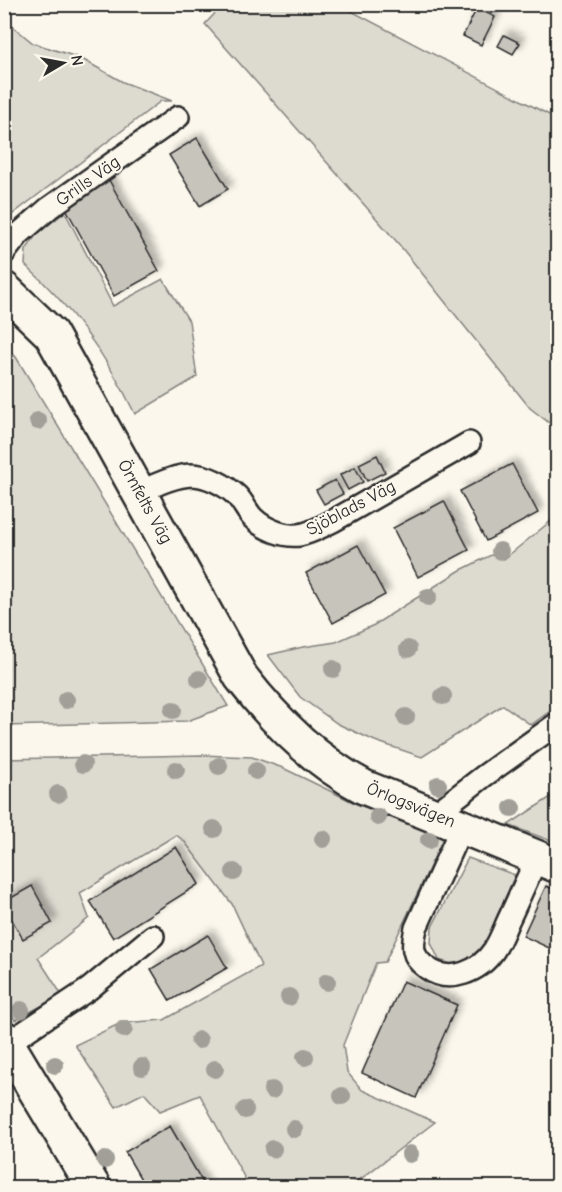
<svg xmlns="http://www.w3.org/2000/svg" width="562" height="1192" font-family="'Comic Neue',sans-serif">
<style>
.green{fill:#dddad0;stroke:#84827e;stroke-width:1.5}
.building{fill:#c7c4bc;stroke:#2b2b2b;stroke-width:1.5;filter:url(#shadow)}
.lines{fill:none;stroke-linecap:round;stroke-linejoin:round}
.lane-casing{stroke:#2b2b2b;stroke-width:26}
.street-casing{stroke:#2b2b2b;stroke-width:38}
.lane{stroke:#fbf7ec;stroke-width:21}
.street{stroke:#fbf7ec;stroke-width:33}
.tree{fill:#a19f98}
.labels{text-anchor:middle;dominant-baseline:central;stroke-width:4.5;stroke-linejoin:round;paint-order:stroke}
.street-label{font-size:18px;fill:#2b2b2b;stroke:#fbf7ec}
</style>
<defs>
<filter id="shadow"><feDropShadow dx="5.5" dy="-5.5" stdDeviation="3" flood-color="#0004"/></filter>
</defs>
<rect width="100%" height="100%" fill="#fbf7ec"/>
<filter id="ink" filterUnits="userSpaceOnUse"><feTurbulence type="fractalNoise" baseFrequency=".0167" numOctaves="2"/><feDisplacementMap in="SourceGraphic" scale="12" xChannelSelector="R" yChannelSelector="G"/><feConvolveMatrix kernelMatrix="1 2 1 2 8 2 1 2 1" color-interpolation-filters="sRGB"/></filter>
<g filter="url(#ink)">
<g class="green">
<path d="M 223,5 L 340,5 L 557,119 L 557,429 L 530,408 L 397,242 L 205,24 Z"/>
<path d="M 5,20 L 33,43 L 80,58 L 123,82 L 172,101 L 161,101 L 5,220 Z"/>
<path d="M 65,212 L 113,306 L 163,279 L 189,321 L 197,377 L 135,414 C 108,358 71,306 25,265 L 26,250 L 36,235 Z"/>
<path d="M 5,346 L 16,357 L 228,706 L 187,721 L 5,726 Z"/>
<path d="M 557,516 L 557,706 L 531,725 L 503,705 L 422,757 L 375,741 L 338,724 L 300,697 L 268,655 L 303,647 L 336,642 L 374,625 L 459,571 L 491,555 L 504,559 Z"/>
<path d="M 201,755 L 252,757 L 283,768 L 359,805 L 445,835 L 385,962 L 376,963 L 343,1045 L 347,1072 L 362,1090 L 435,1122 L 362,1178 L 346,1187 L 250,1188 L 200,1095 L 160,1111 L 144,1093 L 116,1107 L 75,1045 L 121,1023 L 164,1020 L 261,966 L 232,904 L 184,841 L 176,835 L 80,893 L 89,918 L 38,958 L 62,995 L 15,1020 L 4,1001 L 4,759 Z"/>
<path d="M 557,793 L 557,843 L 508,825 Z"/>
<path d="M 468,858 L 515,875 L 482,951 L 460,967 L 439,960 L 431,943 L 432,927 Z"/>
</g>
<g class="building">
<path d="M 477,8 L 495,17 L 481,45 L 463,36 Z"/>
<path d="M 504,35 L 520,43 L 513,54 L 498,46 Z"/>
<path d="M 197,138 L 228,189 L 200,206 L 169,155 Z"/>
<path d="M 109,180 L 159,271 L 114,296 L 64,205 Z"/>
<path d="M 377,455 L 385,472 L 367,481 L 359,464 Z"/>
<path d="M 512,464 L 538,513 L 486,541 L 460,491 Z"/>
<path d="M 355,467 L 363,482 L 348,490 L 340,475 Z"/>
<path d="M 335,480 L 343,494 L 324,504 L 316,490 Z"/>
<path d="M 444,501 L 469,550 L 418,577 L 393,528 Z"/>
<path d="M 358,545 L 385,595 L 333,623 L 306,573 Z"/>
<path d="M 176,847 L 199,884 L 113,938 L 90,901 Z"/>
<path d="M 32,886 L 52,923 L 23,939 L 4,906 L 4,902 Z"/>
<path d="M 546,886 L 558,891 L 558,952 L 523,936 Z"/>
<path d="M 208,935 L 227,968 L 170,1001 L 151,969 Z"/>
<path d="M 403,981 L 457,1005 L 416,1098 L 362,1073 Z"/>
<path d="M 170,1126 L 206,1188 L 146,1188 L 125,1152 Z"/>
</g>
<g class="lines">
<defs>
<g id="lane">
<path d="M 4,253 L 19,234 L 49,208 L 178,117"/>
<path d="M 139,492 C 156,485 173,476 191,475 C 207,475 226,485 237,496 C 243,502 247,512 253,518 C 264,529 284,537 299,535 C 312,533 322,526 333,521 L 469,443"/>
<path d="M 435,814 L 484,776 L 558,723"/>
<path d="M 462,826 L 416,928 C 412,946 411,957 427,968 C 450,985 480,971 494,950 C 500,941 504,930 508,921 C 518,900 527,879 537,858"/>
<path d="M 8,1043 L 89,989 L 153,936"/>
</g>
<g id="street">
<path d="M 4,289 L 51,334 L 241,677 C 275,721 315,761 364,787 L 558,866"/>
<path d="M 4,1038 L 94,1188"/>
</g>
</defs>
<use href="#lane" class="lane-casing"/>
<use href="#street" class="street-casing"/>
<use href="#lane" class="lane"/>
<use href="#street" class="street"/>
</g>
<g class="tree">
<circle cx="38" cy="421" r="9"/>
<circle cx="500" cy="551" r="9"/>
<circle cx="428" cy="597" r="9"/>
<circle cx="408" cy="649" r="9"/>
<circle cx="333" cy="669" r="9"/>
<circle cx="199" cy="679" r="9"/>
<circle cx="443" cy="696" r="9"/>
<circle cx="66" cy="700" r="9"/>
<circle cx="173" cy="710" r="9"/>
<circle cx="406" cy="717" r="9"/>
<circle cx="83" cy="764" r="9"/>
<circle cx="219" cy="766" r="9"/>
<circle cx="176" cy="770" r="9"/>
<circle cx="256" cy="771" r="9"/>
<circle cx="438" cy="785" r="9"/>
<circle cx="58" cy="794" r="9"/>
<circle cx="512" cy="808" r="9"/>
<circle cx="378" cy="817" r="9"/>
<circle cx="214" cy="829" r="9"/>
<circle cx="323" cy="839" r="9"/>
<circle cx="429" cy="840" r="9"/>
<circle cx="234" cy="872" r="9"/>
<circle cx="327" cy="982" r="9"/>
<circle cx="289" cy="997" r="9"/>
<circle cx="21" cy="1010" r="9"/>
<circle cx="124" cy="1029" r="9"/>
<circle cx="199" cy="1040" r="9"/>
<circle cx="305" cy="1057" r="9"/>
<circle cx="55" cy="1065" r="9"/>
<circle cx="142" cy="1067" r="9"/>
<circle cx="215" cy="1069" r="9"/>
<circle cx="272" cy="1090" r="9"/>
<circle cx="342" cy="1096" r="9"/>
<circle cx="245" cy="1110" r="9"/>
<circle cx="294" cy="1129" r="9"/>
<circle cx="273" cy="1149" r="9"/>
<circle cx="410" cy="1154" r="9"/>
<circle cx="105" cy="1160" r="9"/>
</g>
</g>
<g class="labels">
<g class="street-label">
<text transform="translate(88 181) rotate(-35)">Grills Väg</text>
<text transform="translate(145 502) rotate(61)">Örnfelts Väg</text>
<text transform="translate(351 508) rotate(-28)">Sjöblads Väg</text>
<text transform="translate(411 805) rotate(22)">Örlogsvägen</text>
</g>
</g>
<rect width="562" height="1192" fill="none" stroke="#fbf7ec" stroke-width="24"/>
<rect x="12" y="12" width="538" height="1168" fill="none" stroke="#2b2b2b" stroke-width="2" filter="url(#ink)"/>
<g transform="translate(63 63) rotate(80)" stroke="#fbf7ec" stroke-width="4.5" paint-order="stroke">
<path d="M0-4.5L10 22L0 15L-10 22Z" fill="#2b2b2b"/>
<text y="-9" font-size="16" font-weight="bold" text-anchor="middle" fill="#2b2b2b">N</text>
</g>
</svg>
